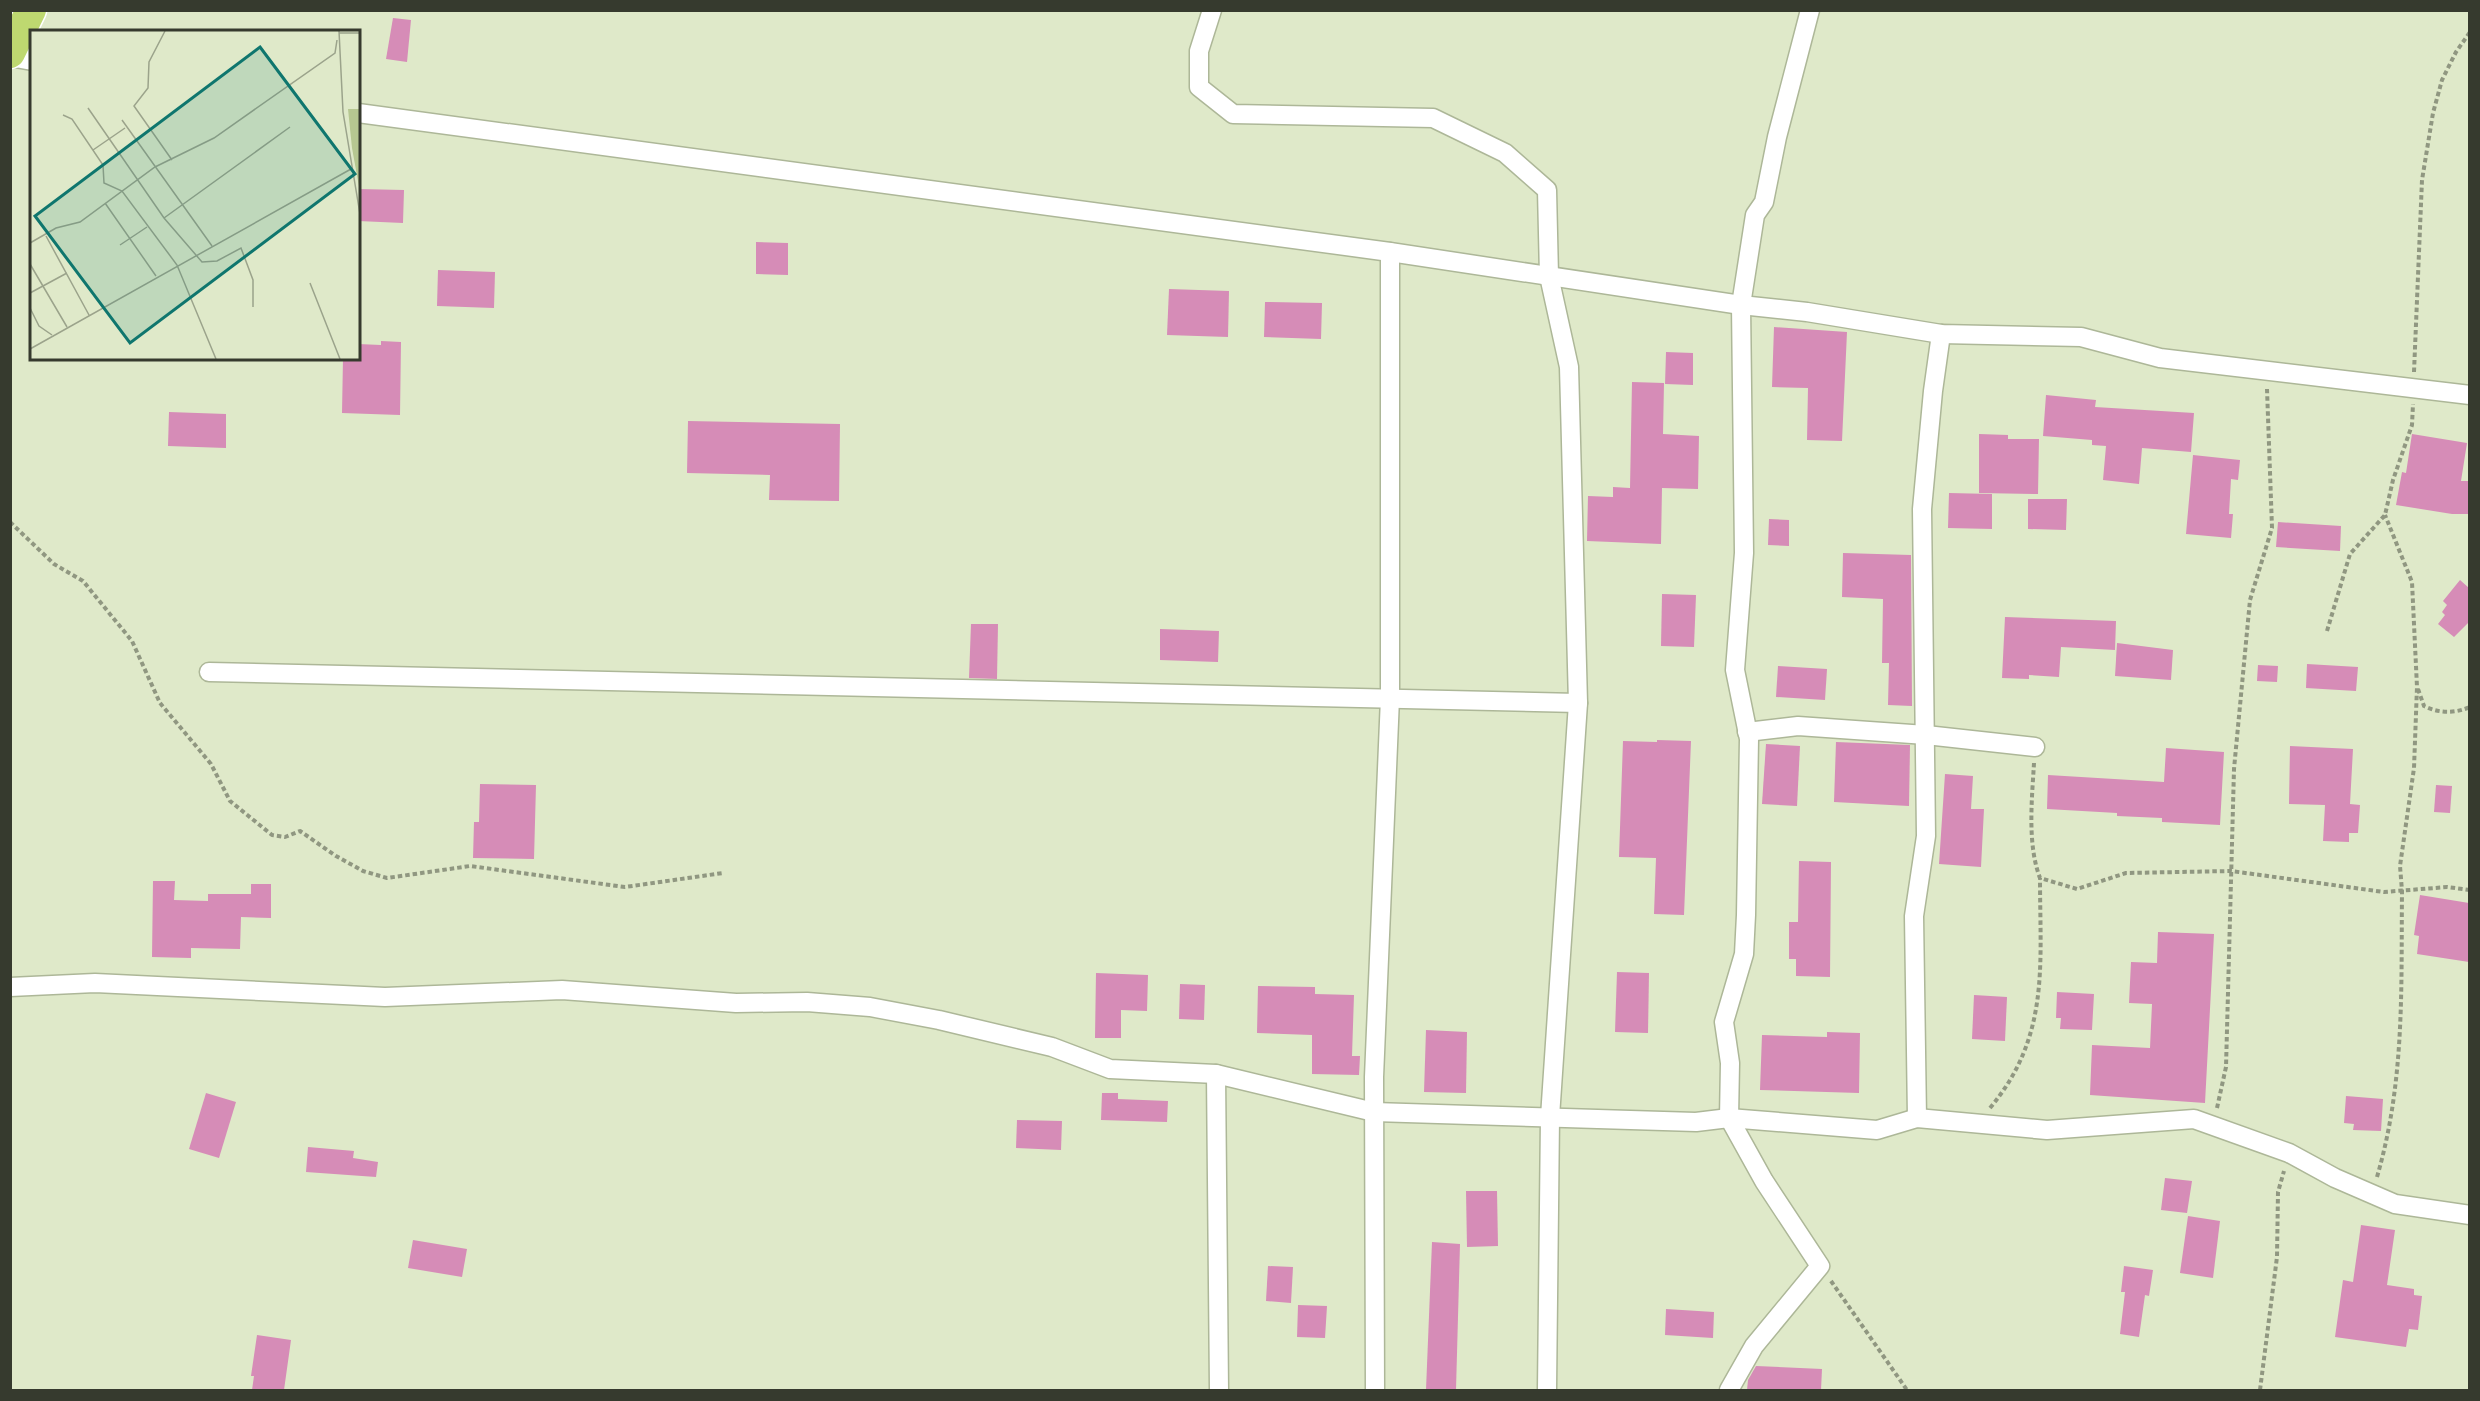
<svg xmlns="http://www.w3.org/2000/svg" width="2480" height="1401" font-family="Karla,sans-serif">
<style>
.building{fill:#d68cb7}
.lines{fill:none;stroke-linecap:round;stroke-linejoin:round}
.minor-casing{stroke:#adb798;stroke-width:21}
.trunk-casing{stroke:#fff;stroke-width:33}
.path{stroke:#909781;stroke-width:4;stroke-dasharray:4.5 3;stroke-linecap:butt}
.minor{stroke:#fff;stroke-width:18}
.trunk{stroke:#bed870;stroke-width:30}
.inset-road{fill:none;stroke:#9ba38b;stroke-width:1.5}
.view{fill:#0f766e;fill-opacity:0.15;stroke:#0f766e;stroke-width:3}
.inset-edge{fill:none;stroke:#363a2e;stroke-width:3}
</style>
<rect width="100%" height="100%" fill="#dfe9c9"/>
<g class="building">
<path d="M 393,18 L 411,20 L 407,62 L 386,59 Z"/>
<path d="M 358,189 L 404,190 L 403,223 L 358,221 Z"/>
<path d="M 756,242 L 788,243 L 788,275 L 756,274 Z"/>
<path d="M 438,270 L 495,272 L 494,308 L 437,306 Z"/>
<path d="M 1169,289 L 1229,291 L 1228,337 L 1167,335 Z"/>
<path d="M 1265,302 L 1322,303 L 1321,339 L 1264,337 Z"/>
<path d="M 1774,327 L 1847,332 L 1842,441 L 1807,440 L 1808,388 L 1772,387 Z"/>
<path d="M 381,341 L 401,342 L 400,415 L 342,413 L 343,358 L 358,358 L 358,344 L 381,345 Z"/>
<path d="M 1666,352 L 1693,353 L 1693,385 L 1665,384 Z"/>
<path d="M 1632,382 L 1664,383 L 1663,434 L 1699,436 L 1698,489 L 1662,488 L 1661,544 L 1587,541 L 1588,496 L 1613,497 L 1613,487 L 1630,488 Z"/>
<path d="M 2046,395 L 2096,400 L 2095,407 L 2194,413 L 2191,452 L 2142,448 L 2139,484 L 2103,480 L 2106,446 L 2092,445 L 2092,440 L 2043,436 Z"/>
<path d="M 169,412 L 226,414 L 226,448 L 168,446 Z"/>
<path d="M 688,421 L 840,424 L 839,501 L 769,500 L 770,475 L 687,473 Z"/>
<path d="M 1979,434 L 2008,435 L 2008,439 L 2039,439 L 2038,494 L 1979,493 Z"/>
<path d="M 2412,434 L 2467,443 L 2461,481 L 2469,481 L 2469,514 L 2452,514 L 2396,505 L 2402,472 L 2406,473 Z"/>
<path d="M 2193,455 L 2240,460 L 2238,480 L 2231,479 L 2229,514 L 2233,514 L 2231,538 L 2186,534 Z"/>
<path d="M 1949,493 L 1992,494 L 1992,529 L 1948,528 Z"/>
<path d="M 2028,499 L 2067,499 L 2066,530 L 2028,529 Z"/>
<path d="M 1769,519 L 1789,520 L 1789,546 L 1768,545 Z"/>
<path d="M 2278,522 L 2341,526 L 2340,551 L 2276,547 Z"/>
<path d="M 1843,553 L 1911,555 L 1912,706 L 1888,705 L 1889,663 L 1882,663 L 1883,599 L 1842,597 Z"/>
<path d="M 2460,580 L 2469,588 L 2469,622 L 2454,637 L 2438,624 L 2445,615 L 2442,612 L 2447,605 L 2443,601 Z"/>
<path d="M 1662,594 L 1696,595 L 1694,647 L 1661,646 Z"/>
<path d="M 2005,617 L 2116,621 L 2115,650 L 2061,647 L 2059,677 L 2029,675 L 2029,679 L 2002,678 Z"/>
<path d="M 971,624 L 998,624 L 997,679 L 969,678 Z"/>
<path d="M 1160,629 L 1219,631 L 1218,662 L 1160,660 Z"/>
<path d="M 2117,643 L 2173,650 L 2171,680 L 2115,676 Z"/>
<path d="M 2307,664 L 2358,667 L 2356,691 L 2306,688 Z"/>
<path d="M 2258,665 L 2278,666 L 2277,682 L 2257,681 Z"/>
<path d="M 1778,666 L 1827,669 L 1825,700 L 1776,697 Z"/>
<path d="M 1657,740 L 1691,741 L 1684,915 L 1654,914 L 1656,858 L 1619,857 L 1623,741 L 1657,742 Z"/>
<path d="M 1836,742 L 1910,745 L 1909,806 L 1834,802 Z"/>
<path d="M 1766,744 L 1800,746 L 1797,806 L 1762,804 Z"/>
<path d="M 2290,746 L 2353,749 L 2350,804 L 2360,805 L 2358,833 L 2349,833 L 2349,842 L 2323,841 L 2325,805 L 2289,804 Z"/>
<path d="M 2166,748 L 2224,752 L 2220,825 L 2162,822 L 2162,818 L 2117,816 L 2117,813 L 2047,809 L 2048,775 L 2164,782 Z"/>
<path d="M 1945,774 L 1973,776 L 1971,809 L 1984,809 L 1981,867 L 1939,864 Z"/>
<path d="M 480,784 L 536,785 L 534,859 L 473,858 L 474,822 L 479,822 Z"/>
<path d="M 2436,785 L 2452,786 L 2450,813 L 2434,812 Z"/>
<path d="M 1799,861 L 1831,862 L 1830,977 L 1796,976 L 1796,959 L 1789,959 L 1789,922 L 1798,922 Z"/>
<path d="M 153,881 L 175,881 L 174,900 L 208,901 L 208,894 L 251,894 L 251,884 L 271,884 L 271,918 L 241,917 L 240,949 L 191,948 L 191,958 L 152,957 Z"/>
<path d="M 2420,895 L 2469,903 L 2469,962 L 2417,954 L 2419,936 L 2414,935 Z"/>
<path d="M 2158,932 L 2214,934 L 2205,1103 L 2090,1095 L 2092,1045 L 2150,1048 L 2152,1004 L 2129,1003 L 2131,962 L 2157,963 Z"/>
<path d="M 1617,972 L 1649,973 L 1648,1033 L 1615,1032 Z"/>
<path d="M 1096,973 L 1148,975 L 1147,1011 L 1121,1010 L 1121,1038 L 1095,1038 Z"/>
<path d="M 1180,984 L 1205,985 L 1204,1020 L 1179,1019 Z"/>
<path d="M 1258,986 L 1315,987 L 1315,994 L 1354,995 L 1352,1056 L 1360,1056 L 1359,1075 L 1312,1074 L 1312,1035 L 1257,1033 Z"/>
<path d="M 2057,992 L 2094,994 L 2092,1030 L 2060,1029 L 2061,1018 L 2056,1018 Z"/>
<path d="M 1974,995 L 2007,997 L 2005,1041 L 1972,1039 Z"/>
<path d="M 1426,1030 L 1467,1032 L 1466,1093 L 1424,1092 Z"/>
<path d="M 1827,1032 L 1860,1033 L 1859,1093 L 1760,1090 L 1762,1035 L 1827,1037 Z"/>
<path d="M 206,1093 L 236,1102 L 219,1158 L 189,1149 Z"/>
<path d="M 1102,1093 L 1118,1093 L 1118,1099 L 1168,1101 L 1167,1122 L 1101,1120 Z"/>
<path d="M 2346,1096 L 2383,1099 L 2381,1131 L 2353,1130 L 2354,1124 L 2344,1123 Z"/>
<path d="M 1017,1120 L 1062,1121 L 1061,1150 L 1016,1148 Z"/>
<path d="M 308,1147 L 354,1151 L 353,1158 L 378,1162 L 376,1177 L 306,1172 Z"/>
<path d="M 2165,1178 L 2192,1181 L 2187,1213 L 2161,1210 Z"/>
<path d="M 1466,1191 L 1497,1191 L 1498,1246 L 1467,1247 Z"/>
<path d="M 2188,1216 L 2220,1221 L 2213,1278 L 2180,1273 Z"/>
<path d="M 2361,1225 L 2395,1230 L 2387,1285 L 2414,1289 L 2414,1295 L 2422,1296 L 2418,1330 L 2409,1329 L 2406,1347 L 2335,1337 L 2343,1280 L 2353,1282 Z"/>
<path d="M 413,1240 L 467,1249 L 462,1277 L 408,1268 Z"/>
<path d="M 1432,1242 L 1460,1244 L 1456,1390 L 1426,1390 Z"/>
<path d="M 1268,1266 L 1293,1267 L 1291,1303 L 1266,1301 Z"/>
<path d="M 2124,1266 L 2153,1270 L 2149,1296 L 2145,1295 L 2139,1337 L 2120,1334 L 2125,1292 L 2121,1292 Z"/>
<path d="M 1298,1305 L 1327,1306 L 1325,1338 L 1297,1337 Z"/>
<path d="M 1666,1309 L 1714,1312 L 1713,1338 L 1665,1335 Z"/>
<path d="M 257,1335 L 291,1340 L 284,1390 L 252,1390 L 254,1376 L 251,1376 Z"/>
<path d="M 1756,1366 L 1822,1369 L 1821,1390 L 1747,1390 L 1748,1380 Z"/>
</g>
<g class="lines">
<defs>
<g id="minor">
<path d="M 1212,10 L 1199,51 L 1199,87 L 1233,114 L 1433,118 L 1505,153 L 1547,190 L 1549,276 L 1569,367 L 1578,703 L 1550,1117 L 1547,1390"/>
<path d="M 10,57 L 32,61"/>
<path d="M 358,113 L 1390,252 L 1741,305 L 1807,312 L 1941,334 L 2081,337 L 2160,358 L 2470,395"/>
<path d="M 209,672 L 1578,703"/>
<path d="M 1747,732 L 1798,726 L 1926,735 L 2035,747"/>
<path d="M 10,987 L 95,983 L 385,997 L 562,990 L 736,1003 L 807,1002 L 870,1007 L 939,1020 L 1052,1047 L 1110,1069 L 1216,1074 L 1374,1112 L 1696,1122 L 1729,1118 L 1877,1130 L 1917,1118 L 2047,1130 L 2194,1119 L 2289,1153 L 2335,1178 L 2395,1204 L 2470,1215"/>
<path d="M 1216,1074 L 1219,1390"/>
<path d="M 1917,1118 L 1914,916 L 1926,836 L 1922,509 L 1933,391 L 1941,334"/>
<path d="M 1375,1390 L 1374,1077 L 1390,698 L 1390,252"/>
<path d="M 1729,1390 L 1754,1346 L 1820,1266 L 1764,1181 L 1729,1118 L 1730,1063 L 1724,1022 L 1744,954 L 1746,915 L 1749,739 L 1735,670 L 1744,553 L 1741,305 L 1755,215 L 1764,202 L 1777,137 L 1810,10"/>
</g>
<path id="trunk" d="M 10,53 L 31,10"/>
</defs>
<use href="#minor" class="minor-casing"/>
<use href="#trunk" class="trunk-casing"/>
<g class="path">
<path d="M 2414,372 L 2422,180 L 2433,113 L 2442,80 L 2456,52 L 2470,32"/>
<path d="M 10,522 L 54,564 L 83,581 L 132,641 L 160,703 L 211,764 L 230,801 L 272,835 L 285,837 L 300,831 L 336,856 L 363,871 L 387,878 L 470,866 L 625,887 L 723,873"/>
<path d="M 2327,631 L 2350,554 L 2385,515 L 2393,480 L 2412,425 L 2413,404"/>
<path d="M 2418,689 L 2424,706 C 2438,713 2454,714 2470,707"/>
<path d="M 2034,763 C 2032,799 2027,844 2040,878 L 2077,889 L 2126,873 L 2231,871 L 2384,892 L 2447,887 L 2470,890"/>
<path d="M 1990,1108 C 2050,1036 2040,966 2040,878"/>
<path d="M 2217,1108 L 2226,1067 L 2234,769 L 2250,600 L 2272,528 L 2267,389"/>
<path d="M 2377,1177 C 2405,1081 2401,990 2402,891 L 2400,866 L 2414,768 L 2417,687 L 2412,582 L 2385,515"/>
<path d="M 1831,1281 L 1907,1390"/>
<path d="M 2260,1390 L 2277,1257 L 2278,1192 L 2284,1171"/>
</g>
<use href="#minor" class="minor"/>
<use href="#trunk" class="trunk"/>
</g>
<g transform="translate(30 30)">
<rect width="330" height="330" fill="#dfe9c9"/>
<path d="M 318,79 L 330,79 L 330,162 L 322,118 Z" fill="#b6c791"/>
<path class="inset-road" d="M 135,1 L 119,32 L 118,58 L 104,76 L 142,130M 309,1 L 313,82 L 330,184M 309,3 L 330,3M 58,78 L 134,188 L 172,232 L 187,231 L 211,218 L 223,250 L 223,277M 33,85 L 42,89 L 73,135 L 74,153 L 92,161 L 147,235 L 186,329M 92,90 L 182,216M 63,120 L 95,98M 75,173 L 126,246M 134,188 L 260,97M 16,206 L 59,285M 0,213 L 26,198 L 50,192 L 125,137 L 184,108 L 305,23 L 307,10M 90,215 L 117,197M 0,234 L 37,297M 280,253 L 310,329M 0,263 L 37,243M 0,278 L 9,296 L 22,305M 0,319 L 321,139"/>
<path class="view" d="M 230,17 L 325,144 L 100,313 L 5,186 Z"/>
<rect width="330" height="330" class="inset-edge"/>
</g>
<rect width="2480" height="1401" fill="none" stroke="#363a2e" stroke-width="24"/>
</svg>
